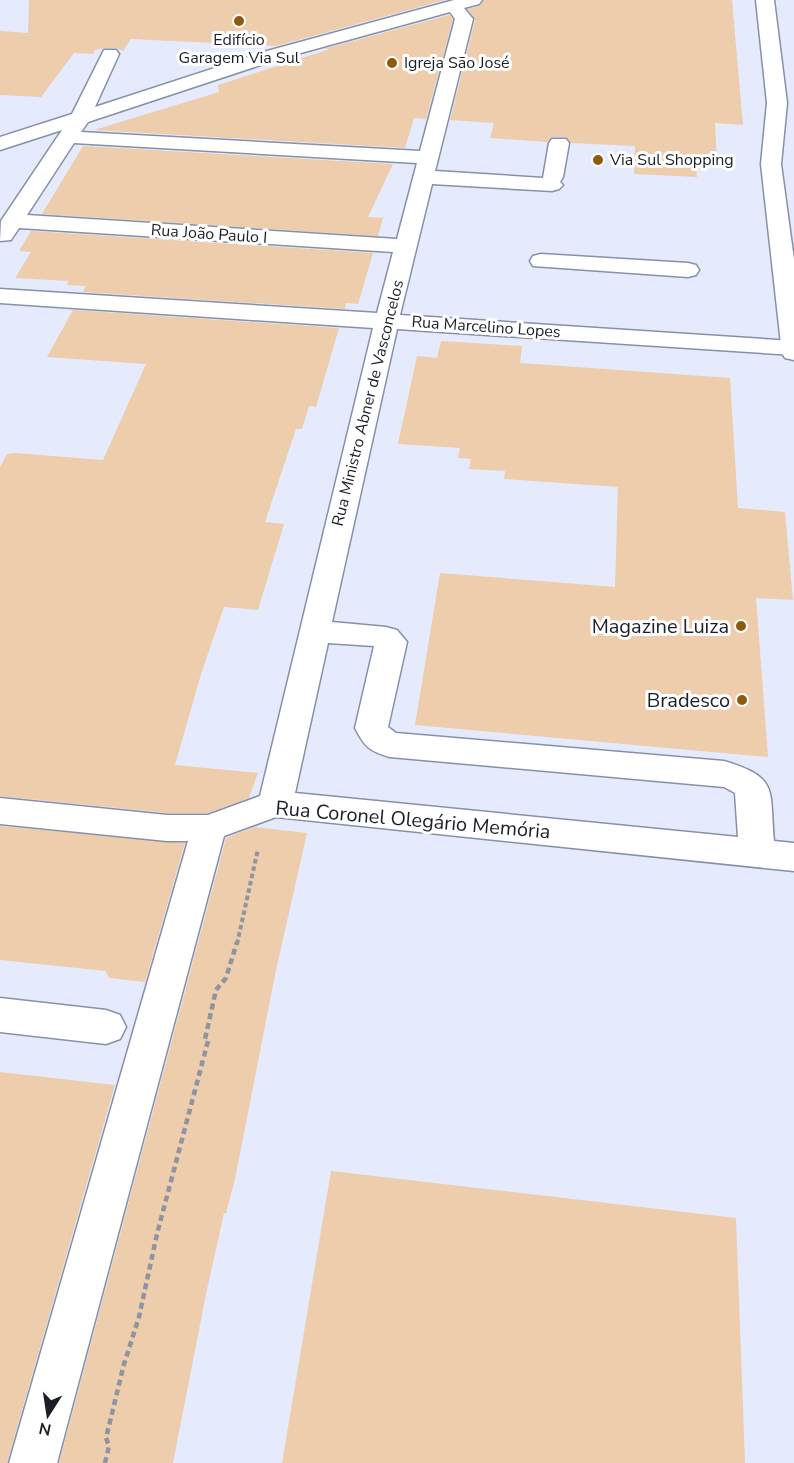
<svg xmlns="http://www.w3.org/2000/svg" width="794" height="1463" font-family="'Nunito Sans',sans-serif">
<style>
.building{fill:#edcdab}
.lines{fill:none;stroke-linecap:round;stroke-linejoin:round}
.minor-casing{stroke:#8690a9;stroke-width:3}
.highway-casing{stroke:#8690a9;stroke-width:3}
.path-far1{stroke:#8e94a1;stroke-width:4;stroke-dasharray:4.5 3;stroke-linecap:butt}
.path{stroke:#8e94a1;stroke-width:4.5;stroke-dasharray:6 4;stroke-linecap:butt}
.minor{fill:#fff;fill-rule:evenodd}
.highway{fill:#fff;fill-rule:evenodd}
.poi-dot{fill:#8f5a0d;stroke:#fff;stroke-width:2}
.labels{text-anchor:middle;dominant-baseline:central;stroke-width:6;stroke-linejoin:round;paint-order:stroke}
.far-poi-label{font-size:16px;fill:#1a1e27;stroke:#fff;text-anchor:start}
.far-street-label{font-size:16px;fill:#1a1e27;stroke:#fff}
.poi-label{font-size:20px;fill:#1a1e27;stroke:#fff;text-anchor:end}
.street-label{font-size:20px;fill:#1a1e27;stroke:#fff}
</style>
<rect width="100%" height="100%" fill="#e5ebfc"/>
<g class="building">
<path d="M 29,0 L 445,0 L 276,46 L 131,39 L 123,51 L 116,48 L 104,48 L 95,50 L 93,54 L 74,53 L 41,97 L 0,95 L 0,31 L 28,33 Z"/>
<path d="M 484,0 L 732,0 L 743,125 L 715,123 L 717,164 L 696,163 L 697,177 L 634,174 L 635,146 L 571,143 L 566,137 L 552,137 L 547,142 L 490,138 L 494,123 L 450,120 L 475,20 L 468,9 L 480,6 Z"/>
<path d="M 449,15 L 453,19 L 426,119 L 414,118 L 405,148 L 94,130 L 219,92 L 218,85 L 330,49 L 324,49 Z"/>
<path d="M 83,146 L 393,164 L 368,217 L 383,218 L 378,236 L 42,214 Z"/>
<path d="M 31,231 L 373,253 L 358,304 L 346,303 L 345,309 L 83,292 L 86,286 L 67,285 L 69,281 L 15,278 L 31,252 L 19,251 Z"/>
<path d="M 73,310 L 339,328 L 316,407 L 309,406 L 302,429 L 296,429 L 265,522 L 284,524 L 258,610 L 224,607 L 201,674 L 175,765 L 258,773 L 249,798 L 208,813 L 167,813 L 0,796 L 0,467 L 7,454 L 15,453 L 103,460 L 146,364 L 47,357 Z"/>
<path d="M 441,341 L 522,346 L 520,363 L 730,378 L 738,508 L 785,512 L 793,600 L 756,598 L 768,757 L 415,725 L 440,573 L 615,587 L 618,487 L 504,479 L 505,471 L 469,469 L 471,459 L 458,458 L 460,448 L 398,444 L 417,356 L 437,358 Z"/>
<path d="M 0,826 L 185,843 L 145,982 L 109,978 L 106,971 L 0,960 Z"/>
<path d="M 255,827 L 307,833 L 276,970 L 235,1179 L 226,1213 L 224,1213 L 206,1294 L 173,1463 L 59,1463 L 226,838 Z"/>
<path d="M 0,1072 L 115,1085 L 7,1463 L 0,1463 Z"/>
<path d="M 331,1171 L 736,1218 L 745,1463 L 282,1463 Z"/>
</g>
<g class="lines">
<defs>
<g id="minor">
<path d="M 454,0 L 482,0 L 479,4 L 464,8 L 473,19 L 435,171 L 543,178 L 549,143 L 552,139 L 566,139 L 569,143 L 563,177 L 560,182 L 563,185 L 559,189 L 552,191 L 432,184 L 400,315 L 793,341 L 794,355 L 397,329 L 332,622 L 386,627 L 397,630 L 407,642 L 388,727 L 396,733 L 724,761 C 780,778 769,789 774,841 L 794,843 L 794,871 L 276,817 L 224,836 L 57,1463 L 9,1463 L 188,841 L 167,841 L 0,824 L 0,798 L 167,815 L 208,815 L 260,796 L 373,328 L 0,303 L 0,289 L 377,313 L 393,252 L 19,228 L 11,240 L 0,241 L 1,221 L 62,130 L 0,150 L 0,137 L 72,114 L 104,50 L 116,50 L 119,54 L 95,107 L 267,51 ZM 450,12 L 455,19 L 420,151 L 81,132 L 88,122 L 279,59 ZM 74,143 L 417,163 L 397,239 L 27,215 ZM 328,643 L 374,646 L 355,728 C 365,747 369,751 390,757 L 724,787 L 735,793 L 738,837 L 295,793 Z"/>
<path d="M 541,254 L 688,263 L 696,265 L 699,270 L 696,275 L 688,277 L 533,266 L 530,261 L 533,256 Z"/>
<path d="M 0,998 L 106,1010 L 120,1015 L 126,1027 L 120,1039 L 106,1044 L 0,1032 Z"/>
</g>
<path id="highway" d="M 756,0 L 774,0 L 787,103 L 781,164 L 794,260 L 794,360 L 785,358 L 782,353 L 761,164 L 767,103 Z"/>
</defs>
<use href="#minor" class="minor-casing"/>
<use href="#highway" class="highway-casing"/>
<path class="path-far1" d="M 237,944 L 258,849"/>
<path class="path" d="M 105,1463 L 109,1446 L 106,1438 L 124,1364 L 139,1317 L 157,1234 L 208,1041 L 205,1039 L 216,990 L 226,978 L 237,942"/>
<use href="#minor" class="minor"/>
<use href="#highway" class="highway"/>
</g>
<g class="poi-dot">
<circle cx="239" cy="21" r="6"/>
<circle cx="392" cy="63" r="6"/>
<circle cx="598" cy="160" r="6"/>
<circle cx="741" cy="626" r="6"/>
<circle cx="742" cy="700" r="6"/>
</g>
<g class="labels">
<g class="far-poi-label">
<text x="239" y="40" text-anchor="middle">Edifício<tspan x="239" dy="18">Garagem Via Sul</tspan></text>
<text x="404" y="63">Igreja São José</text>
<text x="610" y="160">Via Sul Shopping</text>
</g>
<g class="far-street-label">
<text transform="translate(209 234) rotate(4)">Rua João Paulo I</text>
<text transform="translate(486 327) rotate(4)">Rua Marcelino Lopes</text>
<text transform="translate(368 403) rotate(-76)">Rua Ministro Abner de Vasconcelos</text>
</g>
<g class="poi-label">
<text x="729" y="626">Magazine Luiza</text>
<text x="730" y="700">Bradesco</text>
</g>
<g class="street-label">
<text transform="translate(413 820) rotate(5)">Rua Coronel Olegário Memória</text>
</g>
</g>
<g transform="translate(48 1415) rotate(192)" stroke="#ffffff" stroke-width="4.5" paint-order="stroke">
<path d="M0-4.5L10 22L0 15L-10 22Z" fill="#1a1e27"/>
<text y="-9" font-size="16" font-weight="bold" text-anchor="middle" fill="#1a1e27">N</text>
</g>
</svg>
